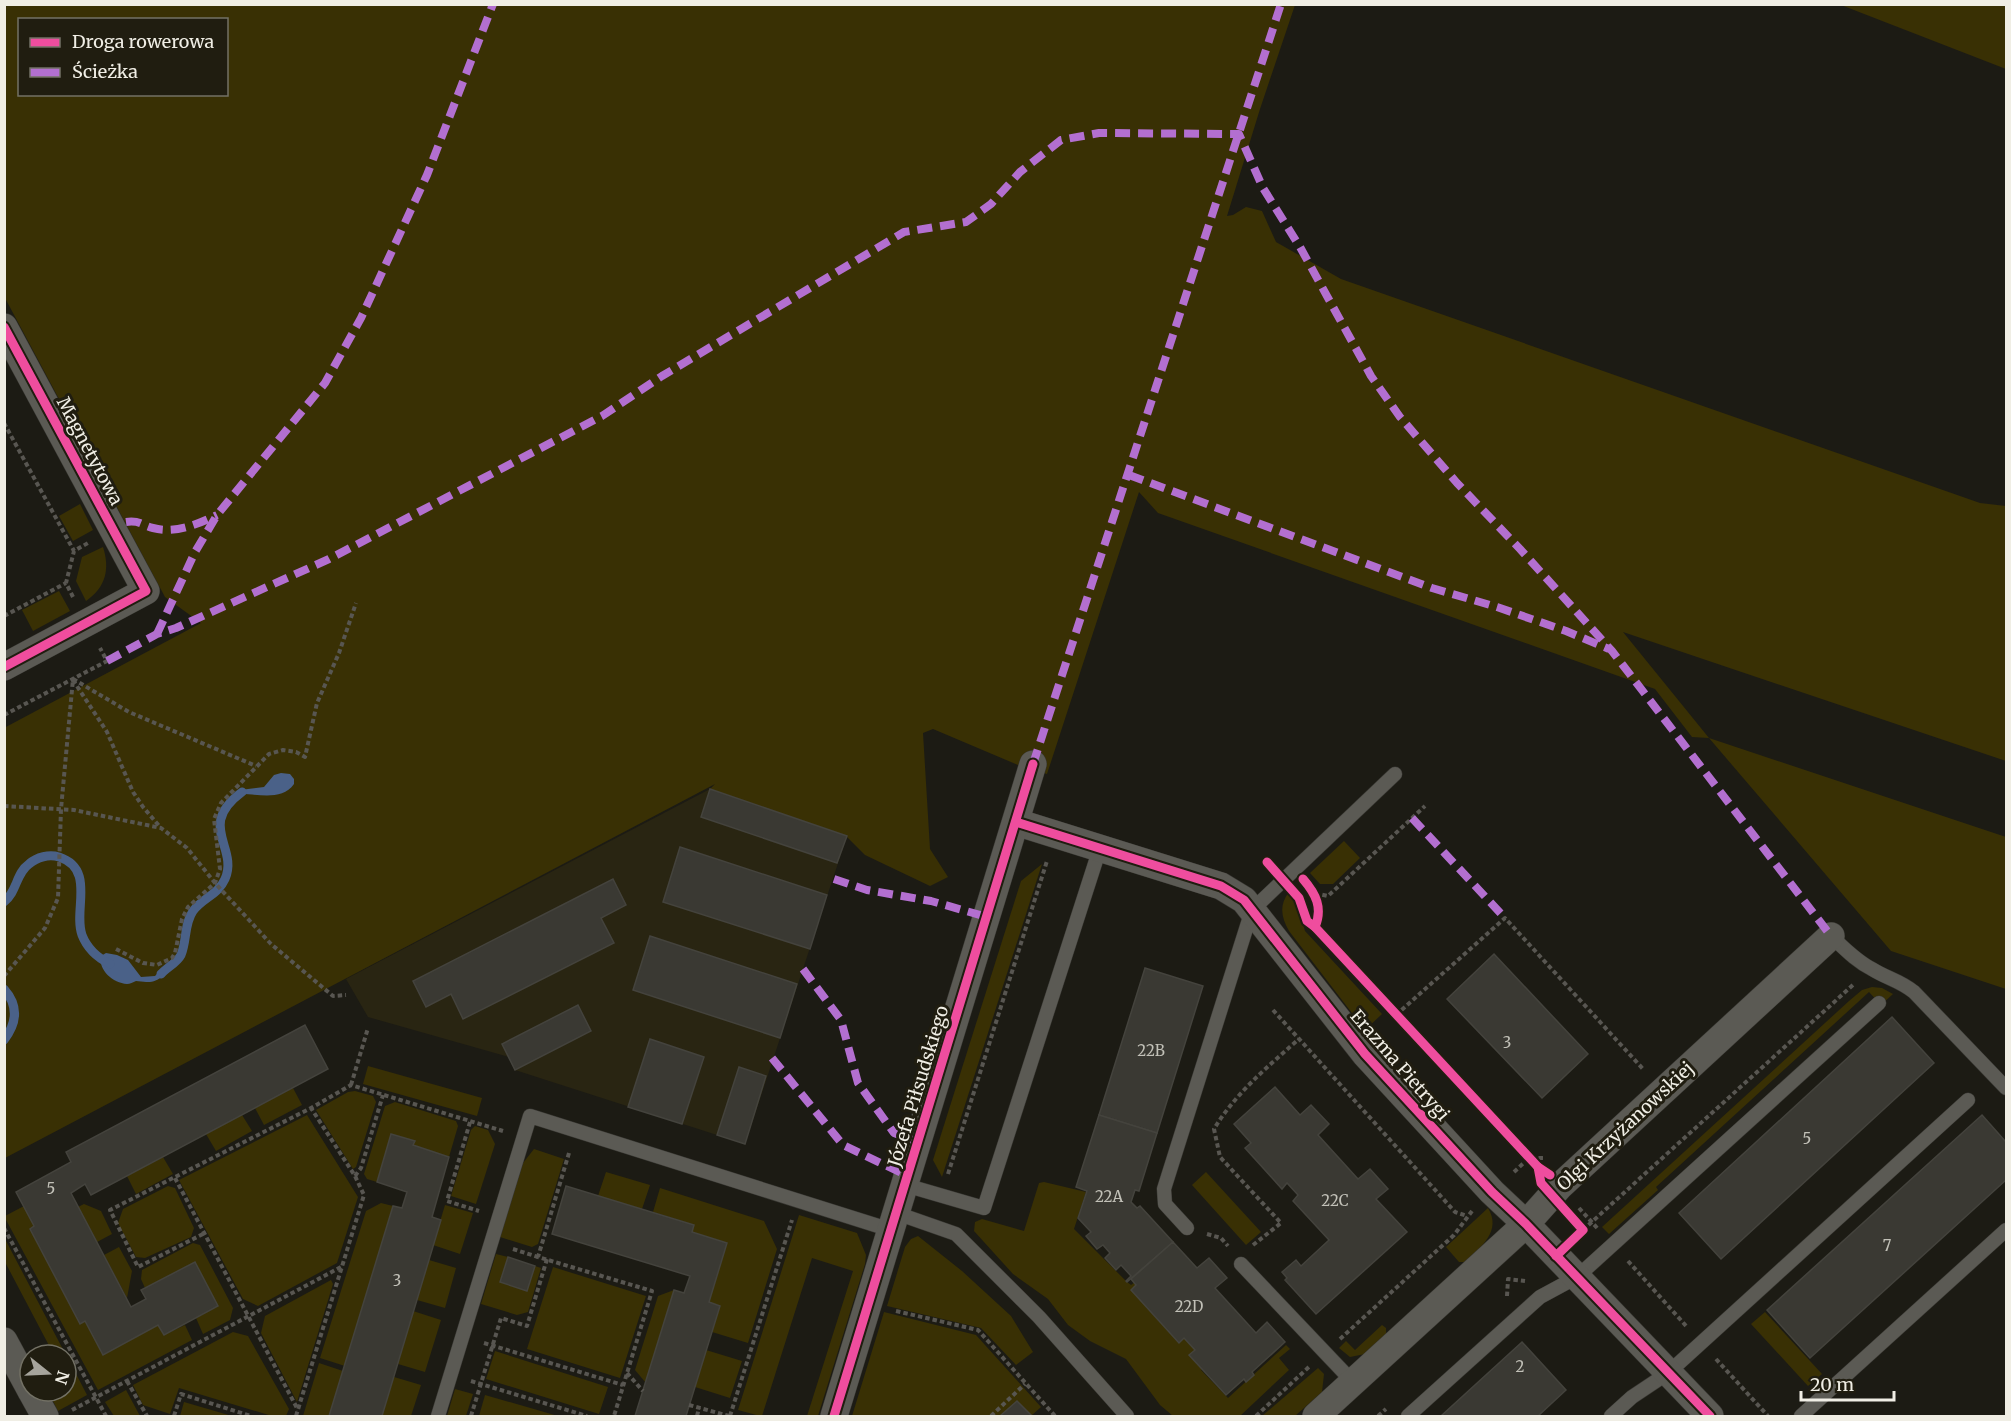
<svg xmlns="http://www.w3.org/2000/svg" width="2011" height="1421" font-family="Merriweather,serif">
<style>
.built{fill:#292512}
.green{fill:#393004;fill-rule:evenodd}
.water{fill:#4a6188}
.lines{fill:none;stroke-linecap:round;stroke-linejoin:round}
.stream{stroke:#4a6188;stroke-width:9}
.building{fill:#3a3933;stroke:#44433d;stroke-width:1.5}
.service-casing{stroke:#383732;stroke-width:15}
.minor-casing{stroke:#383732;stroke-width:28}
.path{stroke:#585651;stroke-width:4;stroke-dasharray:4.5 3;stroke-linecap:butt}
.service{stroke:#5b5a54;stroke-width:14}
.minor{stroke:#5b5a54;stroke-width:27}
.quiet{stroke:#b36fd0;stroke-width:8;stroke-dasharray:15 8;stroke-linecap:butt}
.cycleway-casing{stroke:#201d10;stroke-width:13}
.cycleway{stroke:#ef4d9e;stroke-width:9}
.labels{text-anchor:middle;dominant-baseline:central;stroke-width:6;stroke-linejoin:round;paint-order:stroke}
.number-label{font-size:15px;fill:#c2c1b8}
.street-label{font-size:18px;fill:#f0eee5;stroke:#201d10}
</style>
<rect width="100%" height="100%" fill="#1c1b14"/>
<path class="built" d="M 710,789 L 847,836 L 745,1144 L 515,1070 L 509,1057 L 368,1017 L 346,979 Z"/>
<g class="green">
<path d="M 5,5 L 1295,5 L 1260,109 L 1227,216 L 1233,215 L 1246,207 L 1262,211 L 1276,242 L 1341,279 L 1980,503 L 2006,506 L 2006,761 L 1623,632 L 1709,738 L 2006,837 L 2006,989 L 1891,951 L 1709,738 L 1692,737 L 1655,689 L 1158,513 L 1139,492 L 1047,774 L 1018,765 L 933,729 L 923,733 L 930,849 L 948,877 L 930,886 L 865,855 L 846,836 L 710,789 L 715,784 L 5,1158 L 4,728 L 201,623 L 165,597 L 5,298 ZM 20,20 L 226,20 L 226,94 L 20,94 Z"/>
<path d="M 1841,5 L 2006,5 L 2006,69 Z"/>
<path d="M 80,504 L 93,530 L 73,541 L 59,516 Z"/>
<path d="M 103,547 C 110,569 106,587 86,601 L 76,581 L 82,557 Z"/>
<path d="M 59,591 L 70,611 L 33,631 L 22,610 Z"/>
<path d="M 1344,841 L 1360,858 L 1333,884 L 1320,884 L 1310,873 Z"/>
<path d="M 1042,864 L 942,1177 L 933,1160 L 1021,881 Z"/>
<path d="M 1289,892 L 1296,899 L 1305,931 L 1382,1014 L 1365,1030 L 1289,931 C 1281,917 1279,905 1289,892 Z"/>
<path d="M 1872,987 L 1882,988 L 1893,994 L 1881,1005 L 1869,992 L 1656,1187 L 1658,1190 L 1609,1234 L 1602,1227 L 1849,1001 L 1862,990 Z"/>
<path d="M 368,1066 L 482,1098 L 477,1116 L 363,1084 Z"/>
<path d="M 293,1088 L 302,1105 L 264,1125 L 255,1108 Z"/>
<path d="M 355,1091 L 373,1096 L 376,1102 L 356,1167 L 353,1169 L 316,1110 L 348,1092 Z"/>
<path d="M 395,1102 L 456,1121 L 458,1126 L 449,1157 L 413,1145 L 414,1141 L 391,1135 L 377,1182 L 367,1179 L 364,1174 L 385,1106 Z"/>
<path d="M 242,1115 L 252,1131 L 216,1151 L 206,1134 Z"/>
<path d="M 307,1115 L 358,1197 L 337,1263 L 258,1306 L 243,1299 L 179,1180 Z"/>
<path d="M 475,1126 L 488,1130 L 495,1144 L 476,1204 L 451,1196 L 471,1130 Z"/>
<path d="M 534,1149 L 564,1159 L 538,1244 L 532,1247 L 500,1237 L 523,1163 Z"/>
<path d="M 163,1157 L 173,1174 L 136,1194 L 127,1176 Z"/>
<path d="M 606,1172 L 650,1185 L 642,1209 L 598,1196 Z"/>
<path d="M 1206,1172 L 1261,1232 L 1246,1245 L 1192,1185 Z"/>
<path d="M 1044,1182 L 1086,1192 L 1074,1229 L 1126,1281 L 1131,1285 L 1135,1282 L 1151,1299 L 1145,1306 L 1179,1342 L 1185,1337 L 1209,1362 L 1201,1370 L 1228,1398 L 1286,1345 L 1290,1349 L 1279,1358 L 1289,1370 L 1240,1416 L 1173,1416 L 1160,1405 L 1126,1359 L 1090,1341 L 1068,1325 L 1048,1299 L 1013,1274 L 974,1231 L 975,1222 L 982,1219 L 1024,1231 L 1039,1183 Z"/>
<path d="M 168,1186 L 175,1188 L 194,1228 L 191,1237 L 145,1258 L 136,1257 L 118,1223 L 123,1209 Z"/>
<path d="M 660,1188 L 764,1221 L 777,1249 L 748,1343 L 712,1332 L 720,1306 L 709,1302 L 727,1243 L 692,1232 L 694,1225 L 653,1212 Z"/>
<path d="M 381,1203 L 393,1206 L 345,1366 L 320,1358 L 366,1211 Z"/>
<path d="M 84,1204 L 101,1211 L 112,1234 L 97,1242 L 78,1207 Z"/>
<path d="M 445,1205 L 473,1213 L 460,1254 L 433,1245 Z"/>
<path d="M 24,1206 L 34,1226 L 30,1229 L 80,1323 L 85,1321 L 103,1355 L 158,1325 L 164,1335 L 185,1325 L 192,1340 L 98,1390 L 5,1218 L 5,1216 Z"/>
<path d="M 1488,1208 C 1502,1231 1481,1247 1465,1262 L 1459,1262 L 1446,1247 Z"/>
<path d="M 799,1215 L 857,1233 L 866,1255 L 865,1264 L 818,1416 L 807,1416 L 853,1271 L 812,1258 L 762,1416 L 760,1416 L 738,1410 Z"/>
<path d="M 918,1236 L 962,1271 L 1011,1316 L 1033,1352 L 1016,1365 L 981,1328 L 887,1306 L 905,1247 L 911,1239 Z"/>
<path d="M 4,1237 L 68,1359 L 66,1360 L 66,1355 L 54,1355 L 5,1262 Z"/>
<path d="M 193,1243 L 200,1245 L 233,1308 L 230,1320 L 203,1334 L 196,1318 L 218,1306 L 195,1262 L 145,1288 L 141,1279 L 142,1270 Z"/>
<path d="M 119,1247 L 132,1271 L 127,1298 L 104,1255 Z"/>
<path d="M 496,1254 L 508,1257 L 500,1282 L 527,1291 L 535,1266 L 541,1268 L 528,1312 L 517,1315 L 481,1304 Z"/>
<path d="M 429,1260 L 456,1268 L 445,1308 L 417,1300 Z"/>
<path d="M 553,1267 L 646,1296 L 620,1378 L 527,1349 Z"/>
<path d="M 331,1280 L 333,1284 L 297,1402 L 261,1333 L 265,1316 Z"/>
<path d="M 674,1290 L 646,1383 L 635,1370 L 658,1296 Z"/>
<path d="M 413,1311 L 441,1320 L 425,1372 L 398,1364 Z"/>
<path d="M 884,1312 L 976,1335 L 1041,1407 L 1031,1416 L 1017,1401 L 1000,1416 L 852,1416 Z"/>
<path d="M 1765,1312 L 1822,1374 L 1808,1386 L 1751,1324 Z"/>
<path d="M 1382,1325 L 1386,1328 L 1386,1334 L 1365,1354 L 1350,1357 L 1339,1348 L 1346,1341 L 1355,1350 Z"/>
<path d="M 233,1332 L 248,1336 L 289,1409 L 286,1416 L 272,1416 L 179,1388 L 170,1414 L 143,1405 L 133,1385 Z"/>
<path d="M 706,1350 L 742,1361 L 730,1398 L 695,1387 Z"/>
<path d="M 495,1351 L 608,1387 L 599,1414 L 486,1379 Z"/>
<path d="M 319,1363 L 343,1371 L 329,1416 L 303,1416 Z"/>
<path d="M 72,1366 L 87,1395 L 58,1411 L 51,1397 L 71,1387 L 66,1378 L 66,1369 Z"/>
<path d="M 1318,1368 L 1324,1374 L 1322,1392 L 1295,1416 L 1262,1416 Z"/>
<path d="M 394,1377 L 421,1385 L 411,1416 L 382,1416 Z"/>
<path d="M 455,1389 L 473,1394 L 466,1416 L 447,1416 Z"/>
<path d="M 126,1390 L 140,1416 L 114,1416 L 105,1402 Z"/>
<path d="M 485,1395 L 558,1416 L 479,1416 Z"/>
<path d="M 184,1402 L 232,1416 L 180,1416 Z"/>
</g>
<g class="water">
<path d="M 281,773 L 290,774 L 294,779 L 294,784 C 282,801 259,794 241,794 L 240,790 L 264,787 L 274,775 Z"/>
<path d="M 106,953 L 117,955 L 128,960 L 141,977 L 155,976 L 168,962 C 168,974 158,983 146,982 C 143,982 139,981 136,981 C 133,982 130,984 127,984 C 113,983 98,970 101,956 Z"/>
</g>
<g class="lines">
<g class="stream">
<path d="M 4,902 C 17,892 16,873 29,864 C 37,857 49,854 59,857 C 96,869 73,910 82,935 C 87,948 98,958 110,964"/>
<path d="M 161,974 C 166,968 177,963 181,955 C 187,941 184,924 193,911 C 202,898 218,895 225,879 C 239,847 196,826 242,792"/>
<path d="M 4,989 C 19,1006 17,1023 4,1040"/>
</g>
</g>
<g class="building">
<path d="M 710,789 L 847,836 L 837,863 L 701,817 Z"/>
<path d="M 680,847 L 827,895 L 810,949 L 663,902 Z"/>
<path d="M 613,879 L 626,905 L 601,918 L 614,943 L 463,1019 L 451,994 L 426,1007 L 413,981 Z"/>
<path d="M 650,936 L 797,984 L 780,1038 L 633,990 Z"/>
<path d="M 1494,954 L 1588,1054 L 1542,1098 L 1447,999 Z"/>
<path d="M 1145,968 L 1203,986 L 1157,1133 L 1099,1115 Z"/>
<path d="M 578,1005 L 591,1031 L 515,1070 L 502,1044 Z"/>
<path d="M 1892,1017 L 1934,1063 L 1721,1259 L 1679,1213 Z"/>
<path d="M 305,1025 L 328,1069 L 91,1195 L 85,1184 L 71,1193 L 131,1307 L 146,1299 L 141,1290 L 195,1262 L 218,1306 L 164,1335 L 158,1325 L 103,1355 L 85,1321 L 80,1324 L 30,1229 L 34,1226 L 16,1192 L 71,1162 L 66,1152 Z"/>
<path d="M 650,1039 L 704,1057 L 682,1124 L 628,1107 Z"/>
<path d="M 739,1067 L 766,1076 L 745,1144 L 717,1135 Z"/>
<path d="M 1275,1087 L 1300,1115 L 1311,1105 L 1329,1124 L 1318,1135 L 1358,1179 L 1370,1169 L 1388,1189 L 1376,1199 L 1407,1232 L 1316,1314 L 1285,1280 L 1287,1278 L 1282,1272 L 1296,1260 L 1301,1266 L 1329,1240 L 1293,1201 L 1298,1195 L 1287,1183 L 1282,1189 L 1245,1148 L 1251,1143 L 1234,1124 Z"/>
<path d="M 1099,1115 L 1157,1133 L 1139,1191 L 1135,1190 L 1131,1202 L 1137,1208 L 1140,1206 L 1173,1242 L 1127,1282 L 1126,1281 L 1131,1276 L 1121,1265 L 1116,1270 L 1105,1258 L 1110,1253 L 1103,1245 L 1097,1249 L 1086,1236 L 1091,1232 L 1078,1218 L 1087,1191 L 1076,1187 Z"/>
<path d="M 1982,1115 L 2006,1142 L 2006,1180 L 1810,1358 L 1767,1310 Z"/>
<path d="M 391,1134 L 415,1141 L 413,1145 L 449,1157 L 432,1217 L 441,1220 L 382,1416 L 329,1416 L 393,1206 L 402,1208 L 407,1192 L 377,1182 Z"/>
<path d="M 566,1186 L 694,1225 L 692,1232 L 727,1243 L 709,1302 L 720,1306 L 686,1416 L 635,1416 L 674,1290 L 684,1293 L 690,1276 L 552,1234 Z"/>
<path d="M 1173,1242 L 1197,1268 L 1209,1258 L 1227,1278 L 1215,1288 L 1256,1333 L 1267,1322 L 1285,1342 L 1252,1372 L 1254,1375 L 1246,1382 L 1244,1379 L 1226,1395 L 1189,1355 L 1195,1350 L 1184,1338 L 1179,1343 L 1131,1290 L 1136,1285 L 1131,1279 Z"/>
<path d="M 508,1257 L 535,1266 L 527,1291 L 500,1282 Z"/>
<path d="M 1522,1342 L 1566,1390 L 1538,1416 L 1441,1416 Z"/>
<path d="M 1017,1401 L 1032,1416 L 1000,1416 Z"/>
</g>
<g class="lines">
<defs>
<g id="service">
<path d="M 1831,936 C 1844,948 1856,961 1872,969 C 1888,979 1899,980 1914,992 L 2006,1088"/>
<path d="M 905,1185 L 984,1208 L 1100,848"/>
<path d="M 896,1213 L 956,1234 L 1039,1317 L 1127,1416"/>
<path d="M 1187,1228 L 1165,1204 L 1164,1189 L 1252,910 L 1395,774"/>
<path d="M 1241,1264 L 1353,1382"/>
<path d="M 438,1416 L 530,1116 L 891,1230"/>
<path d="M 1408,1416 L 1540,1297 L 1577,1277 L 1879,1003"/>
<path d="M 1611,1416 L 1632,1397 L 1668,1373 L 1968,1100"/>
<path d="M 1801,1416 L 2006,1230"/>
</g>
<g id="minor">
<path d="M 4,327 L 146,591 L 4,667"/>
<path d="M 1016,822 L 1221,886 L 1244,900 L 1365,1054 L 1492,1192 L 1526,1224 L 1710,1416"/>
<path d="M 4,1341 L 30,1389"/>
<path d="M 31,1391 L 45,1416"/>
<path d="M 834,1416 L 1033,764"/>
<path d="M 1316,1416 L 1526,1224 L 1560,1186 L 1831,936"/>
</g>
</defs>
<use href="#service" class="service-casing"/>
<use href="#minor" class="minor-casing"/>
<g class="path">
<path d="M 4,423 L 74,551"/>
<path d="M 73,597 L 66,583 L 74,551 L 88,543"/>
<path d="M 4,616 L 66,583"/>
<path d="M 73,679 L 129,712 L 256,766"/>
<path d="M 73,680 L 107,732 L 133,792 L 143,807 L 160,827"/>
<path d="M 4,715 L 107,661 L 100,648"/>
<path d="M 4,806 L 74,810 L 161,828 L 187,848 L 215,883 L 271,944 L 333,996 L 346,995"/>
<path d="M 1315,893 L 1328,896 L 1425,806"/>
<path d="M 116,949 L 143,963 L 157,965 L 172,958 L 175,953 L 182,919 L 188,907 L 215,883 L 220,869 L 214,819 L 221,803 L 269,754 L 283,750 L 296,752 L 305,757 L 317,703 L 339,653 L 356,603"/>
<path d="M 4,976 L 45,928 L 58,898 L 61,809 L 73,679"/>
<path d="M 1273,1010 L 1455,1212 L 1467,1216"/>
<path d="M 1396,1015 L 1505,918 L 1643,1069"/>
<path d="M 351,1085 L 368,1028"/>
<path d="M 470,1122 L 447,1201 L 479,1211"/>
<path d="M 569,1153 L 538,1257 L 652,1291 L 614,1416"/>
<path d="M 1514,1172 L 1529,1158 L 1546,1158"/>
<path d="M 948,1174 L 1047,861"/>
<path d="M 355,1176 L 361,1168 L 383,1095"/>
<path d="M 175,1178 L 298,1410"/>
<path d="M 1579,1208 L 1598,1229"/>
<path d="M 4,1228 L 106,1416"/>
<path d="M 1583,1230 L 1854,984"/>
<path d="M 203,1234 L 138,1267 L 110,1210 L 311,1108 L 351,1085 L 503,1131"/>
<path d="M 1207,1234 L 1221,1238 L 1228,1246"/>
<path d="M 1253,1245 L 1281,1223 L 1220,1157 L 1214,1129 C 1235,1094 1267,1067 1299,1039"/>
<path d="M 513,1249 L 538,1257"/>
<path d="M 1628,1261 L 1687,1327"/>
<path d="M 1507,1296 L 1508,1279 L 1525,1281"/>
<path d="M 896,1311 L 978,1330 L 1055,1416"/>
<path d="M 1340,1339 L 1454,1235 L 1472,1211"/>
<path d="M 484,1343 L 623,1385"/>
<path d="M 1716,1359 L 1768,1416"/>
<path d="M 627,1373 L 643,1391"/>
<path d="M 127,1381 L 147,1416"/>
<path d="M 471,1381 L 587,1416"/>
<path d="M 689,1405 L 729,1416"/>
<path d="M 72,1410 L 341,1267"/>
<path d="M 174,1416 L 181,1394 L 251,1416"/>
<path d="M 296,1416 L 364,1195 L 355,1176 L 311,1108"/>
<path d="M 471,1416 L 501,1318 L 527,1326 L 547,1259"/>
<path d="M 697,1416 L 699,1408"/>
<path d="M 730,1416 L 792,1220"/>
<path d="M 991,1416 L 1025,1384"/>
<path d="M 1256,1416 L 1310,1366"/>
<path d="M 1378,1416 L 1386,1409"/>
</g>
<use href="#service" class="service"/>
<use href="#minor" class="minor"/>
<g class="quiet">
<path d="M 1129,475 L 1432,588 L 1497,607 L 1566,631 L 1609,649"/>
<path d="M 126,522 C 140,520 141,525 153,528 C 175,534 198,524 217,515"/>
<path d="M 157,634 L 195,552 L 217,515 L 325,383 L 361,318 L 427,175 L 493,4"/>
<path d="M 107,661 L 157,634 L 176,628 L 329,559 L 602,416 L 662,376 L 904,232 L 966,222 L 991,204 L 1020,172 L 1061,140 L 1099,133 L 1239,134 L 1263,188 L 1300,247 L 1371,376 L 1400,417 L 1457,483 L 1520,549 L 1612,651 L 1831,936"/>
<path d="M 1033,764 L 1281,4"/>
<path d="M 1412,818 L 1505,918"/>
<path d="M 834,879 L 867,890 L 931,901 L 987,917"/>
<path d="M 803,969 L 841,1020 L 858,1083 L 894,1133 L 918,1142"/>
<path d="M 772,1058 L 843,1145 L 908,1176"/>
</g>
<defs>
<g id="cycleway">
<path d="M 4,327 L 146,591 L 4,667"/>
<path d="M 1016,822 L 1221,886 L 1244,900 L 1365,1054 L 1492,1192 L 1526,1224 L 1710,1416"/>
<path d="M 1267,862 L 1299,898 L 1307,921 L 1315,927"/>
<path d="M 1303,879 C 1316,894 1323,908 1315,927 L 1538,1167 L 1550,1175"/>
<path d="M 1538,1167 L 1541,1183 L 1583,1230 L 1556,1256"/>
<path d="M 834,1416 L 1033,764"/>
</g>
</defs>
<use href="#cycleway" class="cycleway-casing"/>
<use href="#cycleway" class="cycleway"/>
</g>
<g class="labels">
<g class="number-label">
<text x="1507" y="1042">3</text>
<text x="1151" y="1050">22B</text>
<text x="1807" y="1138">5</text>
<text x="51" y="1188">5</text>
<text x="1109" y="1196">22A</text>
<text x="1335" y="1200">22C</text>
<text x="1887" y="1245">7</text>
<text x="397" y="1280">3</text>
<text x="1189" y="1306">22D</text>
<text x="1520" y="1366">2</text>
</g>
<g class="street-label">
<text transform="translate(90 451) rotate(62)">Magnetytowa</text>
<text transform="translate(1400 1065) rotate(49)">Erazma Pietrygi</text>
<text transform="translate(918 1086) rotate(-73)">Józefa Piłsudskiego</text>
<text transform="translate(1625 1126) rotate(-43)">Olgi Krzyżanowskiej</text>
</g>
</g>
<rect width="2011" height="1421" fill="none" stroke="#f0eee5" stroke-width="12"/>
<rect x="18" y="18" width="210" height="78" fill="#201d10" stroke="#737165" stroke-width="1.5"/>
<rect x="30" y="38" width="30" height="9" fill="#ef4d9e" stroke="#737165" stroke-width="1.5"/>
<text x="72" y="48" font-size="18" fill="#f0eee5">Droga rowerowa</text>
<rect x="30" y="68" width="30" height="9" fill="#b36fd0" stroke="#737165" stroke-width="1.5"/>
<text x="72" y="78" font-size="18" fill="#f0eee5">Ścieżka</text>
<g transform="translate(48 1373) rotate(108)"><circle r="28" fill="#201d10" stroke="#737165" stroke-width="1.5"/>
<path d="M0-4.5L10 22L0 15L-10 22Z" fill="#a6a49c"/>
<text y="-9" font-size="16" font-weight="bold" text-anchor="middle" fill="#f0eee5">N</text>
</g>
<path d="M1801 1391v9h93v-9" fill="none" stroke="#f0eee5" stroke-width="3"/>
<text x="1810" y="1391" font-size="18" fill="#f0eee5" stroke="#201d10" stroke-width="4.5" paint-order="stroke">20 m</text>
</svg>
